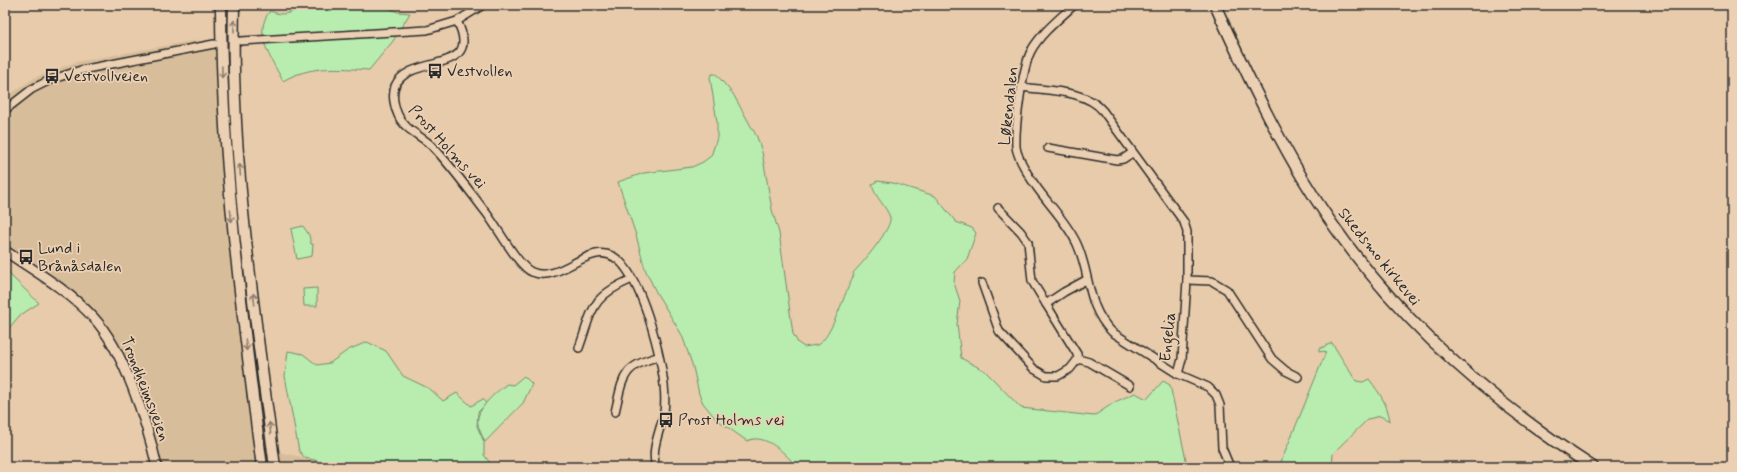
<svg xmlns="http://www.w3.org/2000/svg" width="1737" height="472" font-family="Mynerve,sans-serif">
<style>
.built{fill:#d7bd9a}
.green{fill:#b8edaf;stroke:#728c6d}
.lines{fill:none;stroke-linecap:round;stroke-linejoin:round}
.minor-casing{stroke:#2b2b2b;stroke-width:10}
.major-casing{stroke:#2b2b2b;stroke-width:12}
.highway-casing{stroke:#2b2b2b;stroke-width:13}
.minor{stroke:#ecd0b3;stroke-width:7}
.major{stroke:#ecd0b3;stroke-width:9}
.highway{stroke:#ecd0b3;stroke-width:10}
.oneway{stroke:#8c7e6f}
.labels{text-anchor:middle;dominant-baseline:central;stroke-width:3.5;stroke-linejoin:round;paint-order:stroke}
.poi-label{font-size:16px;fill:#2b2b2b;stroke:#ecd0b3;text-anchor:start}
.street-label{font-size:16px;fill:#2b2b2b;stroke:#ecd0b3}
</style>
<rect width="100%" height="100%" fill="#e7cbaa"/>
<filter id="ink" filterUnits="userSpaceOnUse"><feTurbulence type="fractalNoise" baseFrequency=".025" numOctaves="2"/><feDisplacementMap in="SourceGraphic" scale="8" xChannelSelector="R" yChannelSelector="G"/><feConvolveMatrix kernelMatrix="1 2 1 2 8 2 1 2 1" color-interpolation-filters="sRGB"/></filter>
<g filter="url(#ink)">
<path class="built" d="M 192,41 L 225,41 L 221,84 L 259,448 L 315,460 L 331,467 L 157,467 L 145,419 L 97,318 L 5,251 L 5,98 L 34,78 L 76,62 Z"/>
<g class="green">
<path d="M 304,5 L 381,5 L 398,12 L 410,13 L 393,41 L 369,70 C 338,68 310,65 283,81 C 272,60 252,33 270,11 C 285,17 290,13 304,5 Z"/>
<path d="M 712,74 L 716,74 L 733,94 L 757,137 L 762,152 L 772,210 L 779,233 L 793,334 L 798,343 L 804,347 C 808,346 813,346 817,345 C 832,339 845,290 854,275 L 853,273 C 861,265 893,228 890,217 C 886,206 875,197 872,185 L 877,181 L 893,183 L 935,196 L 956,222 L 972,228 L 976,233 L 967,259 L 955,272 L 954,283 L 960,301 L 957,324 L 961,358 L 985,371 L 1021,408 L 1094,416 L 1115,402 L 1135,393 L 1147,399 L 1163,381 L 1170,385 L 1186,460 L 1191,467 L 797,467 C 786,454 765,432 747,441 L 716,419 L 703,403 L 699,394 L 693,367 L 682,335 L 656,292 L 645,269 L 636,235 L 618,182 L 644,173 L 692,167 L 703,162 L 711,156 L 717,138 L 717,122 L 710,77 Z"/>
<path d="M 303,226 L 309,235 L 311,244 L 313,244 L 312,256 L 297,259 L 291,229 Z"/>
<path d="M 5,266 L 12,277 L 39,303 L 19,316 L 10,327 L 5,329 Z"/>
<path d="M 317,288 L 317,306 L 304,306 L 303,289 Z"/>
<path d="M 367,342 L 386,351 L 403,376 L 430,389 L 443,401 L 457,393 L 471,406 L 483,399 L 486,404 L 478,412 L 477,426 L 484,442 L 484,455 L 493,467 L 331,467 L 315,460 L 305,458 L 299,451 L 285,376 L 288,351 L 303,354 L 317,365 L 330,363 L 348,350 Z"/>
<path d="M 1332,343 L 1356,381 L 1363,382 L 1369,379 C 1380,394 1387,403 1390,421 L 1380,416 L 1368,419 L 1333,453 L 1332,467 L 1279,467 L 1326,352 L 1324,351 L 1319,352 L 1319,349 Z"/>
<path d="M 524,376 L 532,384 L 523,403 L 485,442 C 482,435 476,425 478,417 C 481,405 497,391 507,384 L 513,385 Z"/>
</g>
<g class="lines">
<defs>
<g id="minor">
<path d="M 1074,5 C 1059,19 1041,33 1031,51 C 1022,69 1015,127 1016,147 C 1017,155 1021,162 1025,169 C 1039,196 1064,216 1077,244 C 1091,275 1086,306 1112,332 L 1178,374 L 1208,387 L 1216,395 L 1220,405 L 1222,448 L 1230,467"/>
<path d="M 457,21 C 485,76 409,53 395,86 C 392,95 394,107 398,115 C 405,131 423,136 434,148 C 452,167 468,189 484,210 C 496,224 518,267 532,272 C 565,286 597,226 627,270 C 647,299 669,377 664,412 C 661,430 650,449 656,467"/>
<path d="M 241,41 L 427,30 L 457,21 L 483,5"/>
<path d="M 1022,87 C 1048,91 1086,90 1103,111 L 1184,222 L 1187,232 L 1187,280 L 1182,359 L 1178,374"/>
<path d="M 5,110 L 32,89 L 50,80 L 81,70 L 214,44"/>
<path d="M 1048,148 L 1117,160 L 1123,159 L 1132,153"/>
<path d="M 998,208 L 1021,232 L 1028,242 L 1032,281 L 1046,304 L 1064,292 L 1086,280"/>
<path d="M 1187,280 L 1212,281 L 1227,290 L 1272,359 L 1286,371 L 1298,377"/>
<path d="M 982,283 L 999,331 L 1034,369 L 1046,376 L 1058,376 L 1070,369 L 1078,359"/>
<path d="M 1046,304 L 1077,354 L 1078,359 L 1089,362 L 1130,386"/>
<path d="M 579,348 C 593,309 590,297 632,279"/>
<path d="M 615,412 C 623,379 621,366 658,357"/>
</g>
<path id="major" d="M 5,251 C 35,271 68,290 93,317 C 124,350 147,423 157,467"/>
<g id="highway">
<path d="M 221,5 C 221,160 242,313 262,467"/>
<path d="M 234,5 C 230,160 255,314 275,467"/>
<path d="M 1215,5 C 1242,64 1270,124 1303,179 C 1376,300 1475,391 1593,467"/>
</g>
</defs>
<use href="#minor" class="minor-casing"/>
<use href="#major" class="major-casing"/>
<use href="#highway" class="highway-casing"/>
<use href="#minor" class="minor"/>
<use href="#major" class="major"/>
<use href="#highway" class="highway"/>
</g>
<defs><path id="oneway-shaft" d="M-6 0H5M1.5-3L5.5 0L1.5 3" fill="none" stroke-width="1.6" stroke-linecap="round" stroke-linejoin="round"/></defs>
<g class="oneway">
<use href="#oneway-shaft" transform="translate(234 26) rotate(-90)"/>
<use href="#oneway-shaft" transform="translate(222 72) rotate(89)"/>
<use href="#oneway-shaft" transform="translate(240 170) rotate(-94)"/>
<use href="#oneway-shaft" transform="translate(231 216) rotate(84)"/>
<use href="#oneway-shaft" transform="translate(254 299) rotate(-97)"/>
<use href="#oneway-shaft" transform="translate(246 345) rotate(83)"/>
<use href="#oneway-shaft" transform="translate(270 428) rotate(-97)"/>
</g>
</g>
<defs>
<symbol id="bus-bare" viewBox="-9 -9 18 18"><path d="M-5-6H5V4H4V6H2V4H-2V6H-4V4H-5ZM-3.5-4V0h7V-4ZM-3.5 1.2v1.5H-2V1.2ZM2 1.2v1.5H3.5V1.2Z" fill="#2b2b2b" stroke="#ecd0b3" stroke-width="2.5" paint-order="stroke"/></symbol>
</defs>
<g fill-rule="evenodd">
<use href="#bus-bare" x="424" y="60" width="22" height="22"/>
<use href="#bus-bare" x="41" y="65" width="22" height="22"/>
<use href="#bus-bare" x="15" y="246" width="22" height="22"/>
<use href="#bus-bare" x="655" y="409" width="22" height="22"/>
</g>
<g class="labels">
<g class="poi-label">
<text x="447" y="71">Vestvollen</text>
<text x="64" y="76">Vestvollveien</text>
<text x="38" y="248">Lund i<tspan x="38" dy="18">Brånåsdalen</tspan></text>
<text x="678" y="420">Prost Holms vei</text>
</g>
<g class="street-label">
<text transform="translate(1009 106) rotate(-84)">Løkendalen</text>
<text transform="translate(447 147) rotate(48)">Prost Holms vei</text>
<text transform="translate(1379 257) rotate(51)">Skedsmo kirkevei</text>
<text transform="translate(1168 337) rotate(-84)">Engelia</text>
<text transform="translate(145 389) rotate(69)">Trondheimsveien</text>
</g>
</g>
<rect width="1737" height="472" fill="none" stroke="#ecd0b3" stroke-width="20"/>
<rect x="10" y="10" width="1717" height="452" fill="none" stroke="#2b2b2b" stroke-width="1.5" filter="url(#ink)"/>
</svg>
